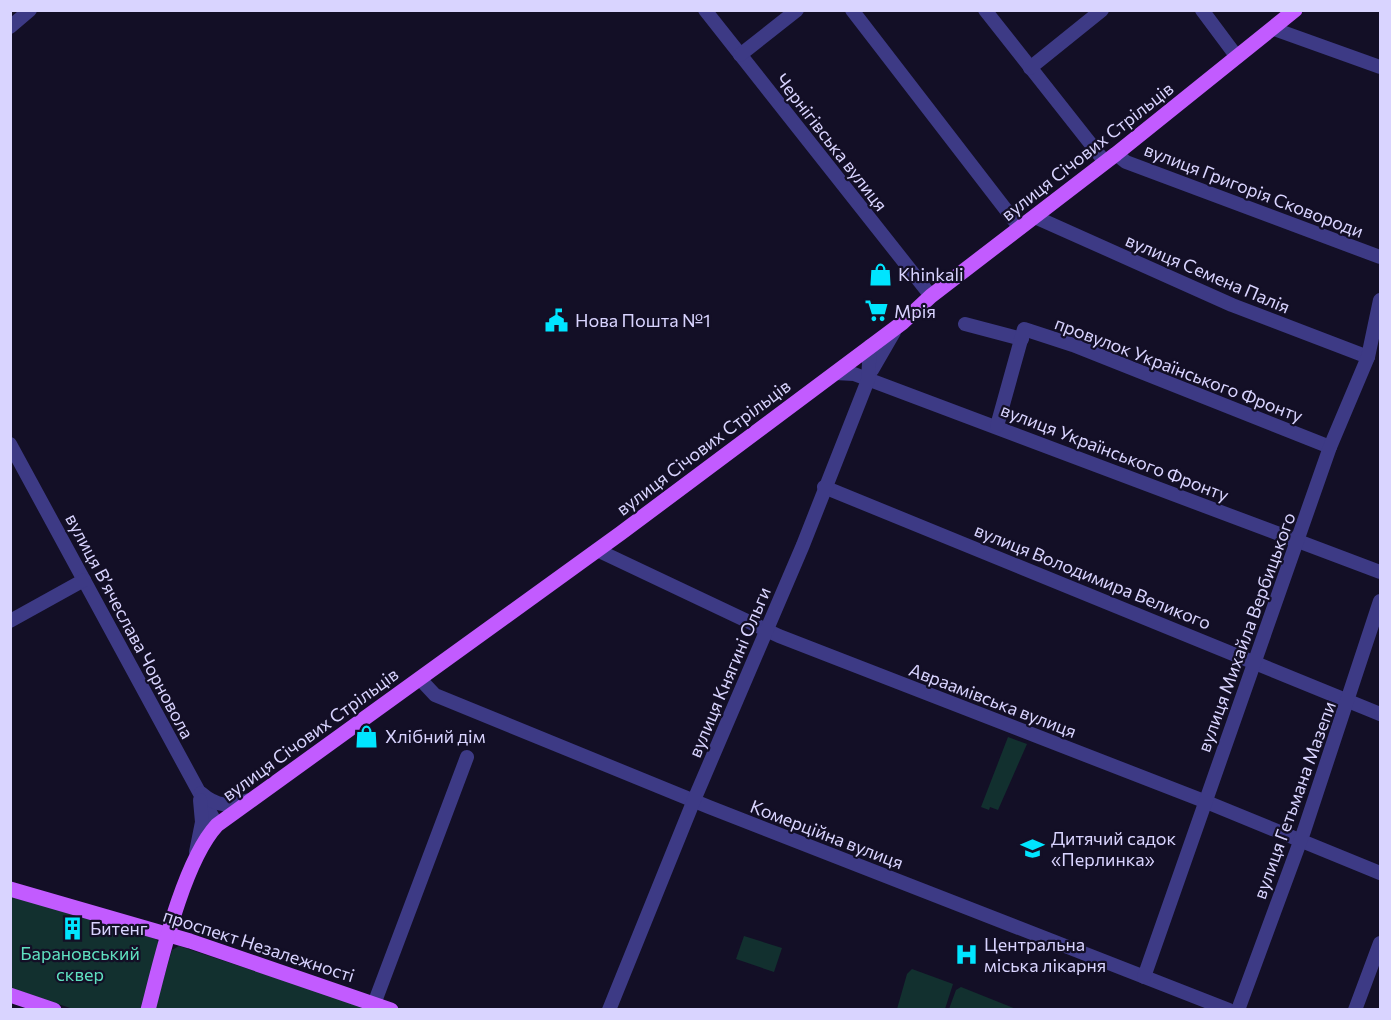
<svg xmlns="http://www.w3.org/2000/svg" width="1391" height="1020" font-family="Commissioner,sans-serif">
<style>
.green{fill:#12302f}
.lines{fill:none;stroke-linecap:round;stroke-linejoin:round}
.minor{stroke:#3d3a85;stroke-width:14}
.major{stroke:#c25bff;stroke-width:15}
.labels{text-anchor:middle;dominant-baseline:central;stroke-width:4.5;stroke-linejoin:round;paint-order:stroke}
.street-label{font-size:18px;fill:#d9d4ff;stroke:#130f26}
.poi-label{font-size:18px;fill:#d9d4ff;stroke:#130f26;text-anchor:start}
.park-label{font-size:18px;fill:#5fe0c0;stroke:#130f26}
</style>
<rect width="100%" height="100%" fill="#130f26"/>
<g class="green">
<path d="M 1008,737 L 1027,744 L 998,810 L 990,807 L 989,810 L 981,807 Z"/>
<path d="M 11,895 L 156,939 L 159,943 L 142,1009 L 73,1009 L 11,988 Z"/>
<path d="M 744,936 L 782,948 L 774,972 L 736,959 Z"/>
<path d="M 179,946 L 369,1009 L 154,1010 L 172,950 Z"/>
<path d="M 912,969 L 953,984 L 945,1009 L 897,1009 L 907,974 Z"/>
<path d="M 961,987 L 1016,1009 L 1017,1009 L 949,1009 L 956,990 Z"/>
</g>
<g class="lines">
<g class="minor">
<path d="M 705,10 L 931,296"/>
<path d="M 852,10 L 1020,228"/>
<path d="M 985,10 L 1105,162"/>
<path d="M 1202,10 L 1237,57"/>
<path d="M 10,27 L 30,10"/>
<path d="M 1274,29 L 1380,67"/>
<path d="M 740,55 L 797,10"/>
<path d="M 1030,68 L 1102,10"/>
<path d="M 1116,154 L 1126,162 L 1380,257"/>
<path d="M 1035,217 L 1232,305 L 1368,357"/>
<path d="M 965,324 L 1022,339"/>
<path d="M 872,370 L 894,332"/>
<path d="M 835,373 L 854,374 L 1380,572"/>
<path d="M 997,426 L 1024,329 L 1073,345 L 1330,447"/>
<path d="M 10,444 L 217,825"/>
<path d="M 824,487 L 1380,714"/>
<path d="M 597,550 L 779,636 L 1204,801 L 1380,873"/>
<path d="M 10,621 L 84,580"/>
<path d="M 420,679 L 435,695 L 709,807 L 1229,1010"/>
<path d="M 201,793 C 217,807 230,807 249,800"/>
<path d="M 196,852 L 202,822 L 200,800"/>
<path d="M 1144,977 L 1330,447 L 1368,357 L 1380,300"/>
<path d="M 374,1004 L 467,757"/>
<path d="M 609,1010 L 694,800 L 803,545 L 868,380 L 870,346"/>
<path d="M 1238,1010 L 1304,831 L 1380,601"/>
<path d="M 1355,1010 L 1380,943"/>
</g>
<g class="major">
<path d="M 10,889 L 190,941 L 391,1010"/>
<path d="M 10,995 L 54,1010"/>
<path d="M 148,1010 C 161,960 183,862 217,825 L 621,533 L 902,323 L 931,296 L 1116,154 L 1295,10"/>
</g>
</g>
<defs>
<symbol id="shop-bare" viewBox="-9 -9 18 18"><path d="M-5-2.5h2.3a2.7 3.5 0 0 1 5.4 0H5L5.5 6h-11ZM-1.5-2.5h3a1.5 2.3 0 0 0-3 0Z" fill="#00e5ff" stroke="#130f26" stroke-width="2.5" paint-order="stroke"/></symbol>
<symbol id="supermarket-bare" viewBox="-9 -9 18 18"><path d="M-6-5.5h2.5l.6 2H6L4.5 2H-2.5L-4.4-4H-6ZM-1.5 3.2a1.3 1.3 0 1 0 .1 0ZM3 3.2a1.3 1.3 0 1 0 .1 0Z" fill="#00e5ff" stroke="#130f26" stroke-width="2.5" paint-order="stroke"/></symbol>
<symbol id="civic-bare" viewBox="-9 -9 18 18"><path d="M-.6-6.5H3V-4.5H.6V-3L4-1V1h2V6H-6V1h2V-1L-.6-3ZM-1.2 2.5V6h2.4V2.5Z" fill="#00e5ff" stroke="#130f26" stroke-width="2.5" paint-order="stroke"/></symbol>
<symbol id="school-bare" viewBox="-9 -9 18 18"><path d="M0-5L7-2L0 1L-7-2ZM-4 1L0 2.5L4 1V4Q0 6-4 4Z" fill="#00e5ff" stroke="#130f26" stroke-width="2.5" paint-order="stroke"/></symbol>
<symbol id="building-bare" viewBox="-9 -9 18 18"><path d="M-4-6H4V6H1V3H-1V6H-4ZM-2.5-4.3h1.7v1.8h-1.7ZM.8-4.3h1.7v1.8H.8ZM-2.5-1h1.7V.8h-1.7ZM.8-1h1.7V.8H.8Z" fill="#00e5ff" stroke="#130f26" stroke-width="2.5" paint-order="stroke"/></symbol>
<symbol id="hospital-bare" viewBox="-9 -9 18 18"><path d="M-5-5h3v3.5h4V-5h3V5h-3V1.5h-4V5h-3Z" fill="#00e5ff" stroke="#130f26" stroke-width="2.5" paint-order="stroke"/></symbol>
</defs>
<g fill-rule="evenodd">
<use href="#shop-bare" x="864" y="258" width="33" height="33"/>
<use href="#supermarket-bare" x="860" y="294" width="33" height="33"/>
<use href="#civic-bare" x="540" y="304" width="33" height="33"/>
<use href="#shop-bare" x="350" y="720" width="33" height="33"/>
<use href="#school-bare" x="1016" y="832" width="33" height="33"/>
<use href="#building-bare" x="56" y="912" width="33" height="33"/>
<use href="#hospital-bare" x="950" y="938" width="33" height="33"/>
</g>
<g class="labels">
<g class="street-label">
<text transform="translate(832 142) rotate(52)">Чернігівська вулиця</text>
<text transform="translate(1087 151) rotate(-38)">вулиця Січових Стрільців</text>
<text transform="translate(1254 190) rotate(21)">вулиця Григорія Сковороди</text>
<text transform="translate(1208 273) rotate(23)">вулиця Семена Палія</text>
<text transform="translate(1179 369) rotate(21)">провулок Українського Фронту</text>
<text transform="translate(703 447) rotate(-37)">вулиця Січових Стрільців</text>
<text transform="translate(1115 452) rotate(21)">вулиця Українського Фронту</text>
<text transform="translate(1093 576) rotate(22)">вулиця Володимира Великого</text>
<text transform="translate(130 626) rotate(62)">вулиця Вʼячеслава Чорновола</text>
<text transform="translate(1246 632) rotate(-70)">вулиця Михайла Вербицького</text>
<text transform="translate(729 672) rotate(-67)">вулиця Княгині Ольги</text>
<text transform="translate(993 700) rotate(21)">Авраамівська вулиця</text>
<text transform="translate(310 734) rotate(-36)">вулиця Січових Стрільців</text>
<text transform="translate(1294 800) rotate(-70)">вулиця Гетьмана Мазепи</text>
<text transform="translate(827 834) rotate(21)">Комерційна вулиця</text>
<text transform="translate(259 945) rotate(18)">проспект Незалежності</text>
</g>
<g class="poi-label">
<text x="898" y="274">Khinkali</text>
<text x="894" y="311">Мрія</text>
<text x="575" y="320">Нова Пошта №1</text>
<text x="385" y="736">Хлібний дім</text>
<text x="1051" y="838">Дитячий садок<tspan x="1051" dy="21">«Перлинка»</tspan></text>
<text x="90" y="928">Битенг</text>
<text x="984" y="944">Центральна<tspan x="984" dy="21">міська лікарня</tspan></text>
</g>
<g class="park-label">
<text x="80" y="953">Барановський<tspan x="80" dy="21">сквер</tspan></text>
</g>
</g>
<rect width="1391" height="1020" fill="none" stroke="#d9d4ff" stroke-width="24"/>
</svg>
